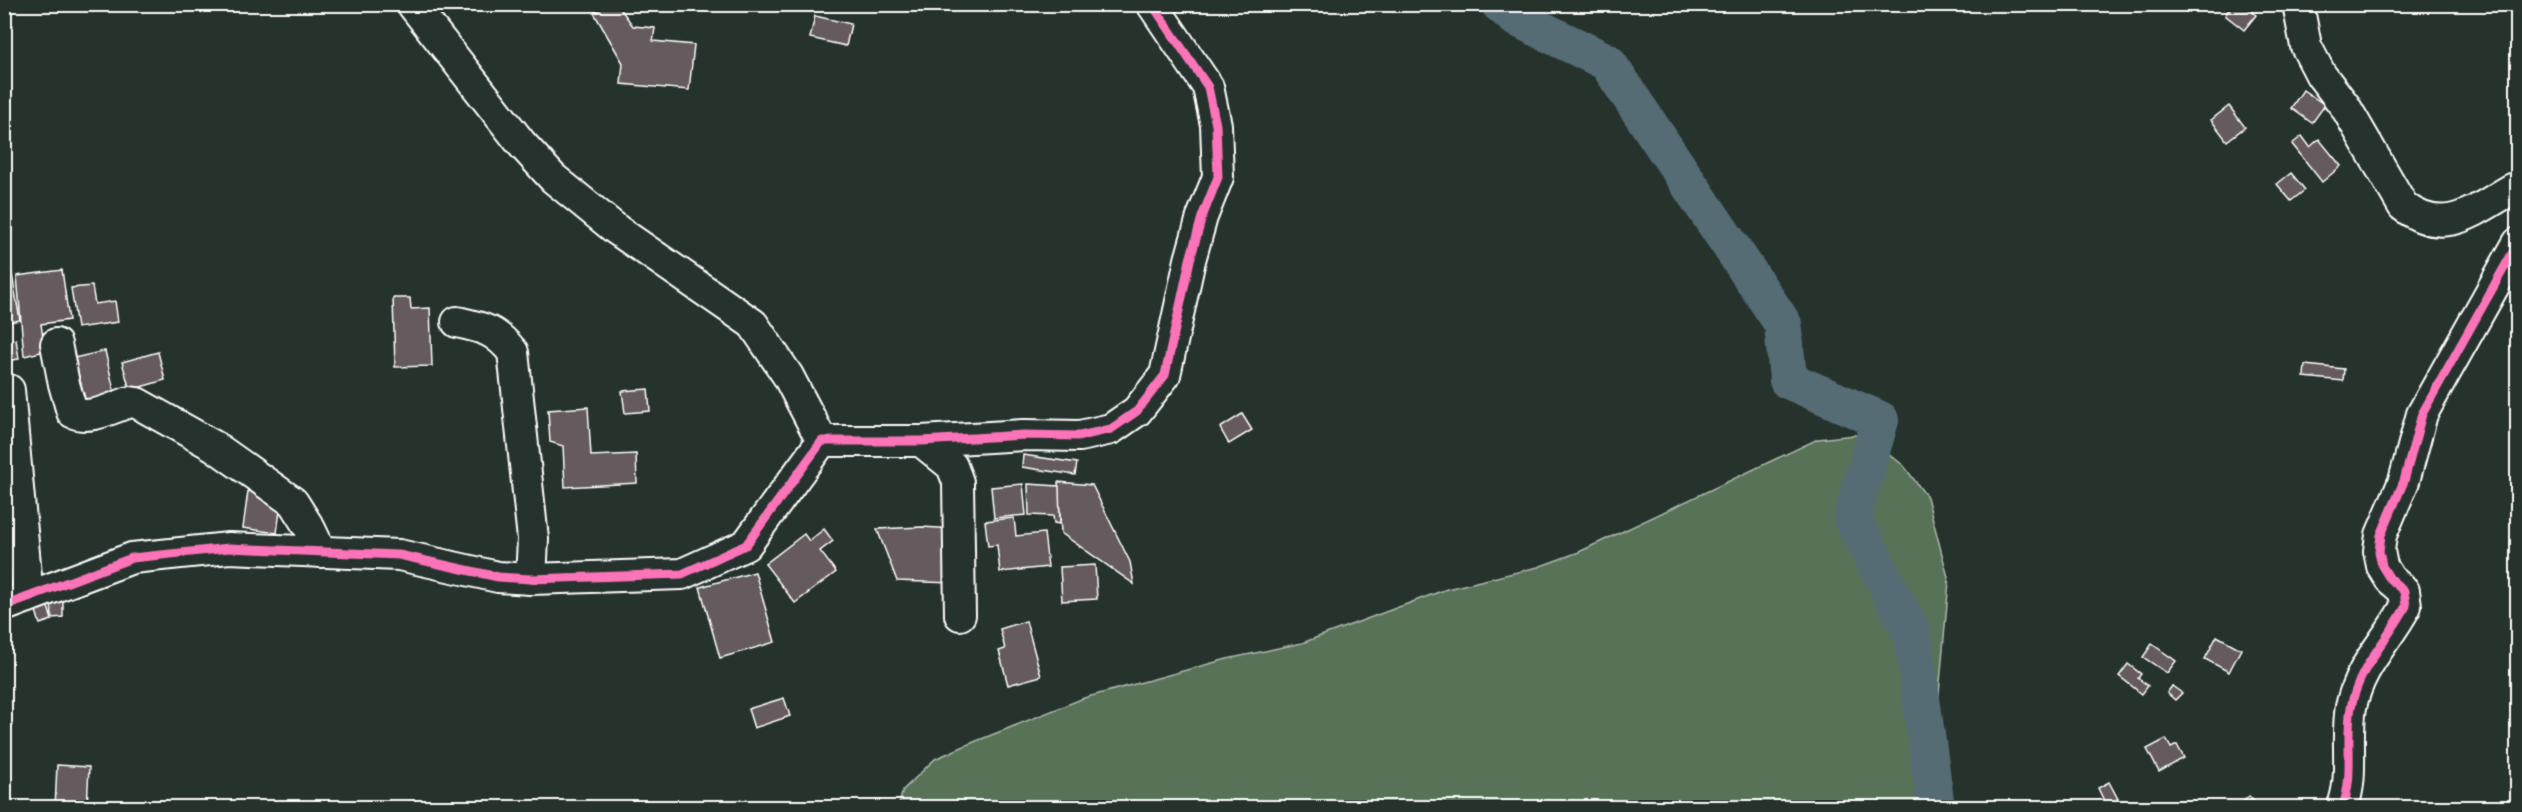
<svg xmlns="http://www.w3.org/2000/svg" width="2522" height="812" font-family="'Shantell Sans',sans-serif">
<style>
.green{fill:#597258;stroke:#acb8ac;stroke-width:1.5}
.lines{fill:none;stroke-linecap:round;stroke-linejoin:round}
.river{stroke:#556c74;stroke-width:38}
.building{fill:#655a5d;stroke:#fff;stroke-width:1.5}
.minor-casing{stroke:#fff;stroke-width:34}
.minor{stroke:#26332d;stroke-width:30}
.cycleway-casing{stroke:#26332d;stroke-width:13}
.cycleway{stroke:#fb73b8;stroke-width:9}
</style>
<rect width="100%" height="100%" fill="#26332d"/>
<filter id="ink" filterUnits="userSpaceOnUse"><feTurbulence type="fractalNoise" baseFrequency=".0167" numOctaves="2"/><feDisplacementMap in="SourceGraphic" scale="12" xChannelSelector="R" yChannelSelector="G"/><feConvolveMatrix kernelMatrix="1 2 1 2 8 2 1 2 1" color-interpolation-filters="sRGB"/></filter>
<g filter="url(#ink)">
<path class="green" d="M 1855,435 L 1873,441 L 1904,466 L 1927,497 L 1949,581 L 1929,807 L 898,807 L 903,790 L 935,759 L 969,744 L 1084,698 L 1227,659 L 1302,643 L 1447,589 L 1538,567 L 1579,552 L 1818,439 Z"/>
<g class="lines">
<path class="river" d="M 1500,4 L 1515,17 L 1607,62 L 1783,324 L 1788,380 L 1880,420 L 1852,518 L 1912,633 L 1936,808"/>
</g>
<g class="building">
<path d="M 610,4 L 617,4 L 633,26 L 655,28 L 653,41 L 694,45 L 689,90 L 621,84 L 623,63 L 594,13 Z"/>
<path d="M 2233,4 L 2242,4 L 2256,15 L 2244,30 L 2225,15 Z"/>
<path d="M 815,16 L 851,24 L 846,46 L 810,38 Z"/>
<path d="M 2303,90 L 2325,105 L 2312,123 L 2291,108 Z"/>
<path d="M 2229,106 L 2245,127 L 2227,141 L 2211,120 Z"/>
<path d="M 2302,136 L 2310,147 L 2319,139 L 2341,166 L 2322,182 L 2292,144 Z"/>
<path d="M 2291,173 L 2305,190 L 2291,201 L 2277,184 Z"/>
<path d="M 11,269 L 20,320 L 4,323 L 4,270 Z"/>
<path d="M 62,270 L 69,320 L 41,324 L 45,351 L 24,356 L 17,276 Z"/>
<path d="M 92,286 L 95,304 L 115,301 L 118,322 L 77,328 L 71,288 Z"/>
<path d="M 393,298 L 410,298 L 411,309 L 430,308 L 432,366 L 395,367 Z"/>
<path d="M 16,339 L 19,359 L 4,361 L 4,341 Z"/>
<path d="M 105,351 L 116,399 L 87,407 L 74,358 Z"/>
<path d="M 158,352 L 165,380 L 130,390 L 122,362 Z"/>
<path d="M 2305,365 L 2344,369 L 2343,381 L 2304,377 Z"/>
<path d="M 648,389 L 650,411 L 625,413 L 622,391 Z"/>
<path d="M 588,407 L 591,456 L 636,454 L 637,483 L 565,487 L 563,446 L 550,442 L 548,410 Z"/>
<path d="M 1242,414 L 1252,430 L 1229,444 L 1220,428 Z"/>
<path d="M 1023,455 L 1077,463 L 1075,475 L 1022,467 Z"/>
<path d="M 1058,482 L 1092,485 L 1130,562 L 1134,584 L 1061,533 Z"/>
<path d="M 1023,484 L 1026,515 L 994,518 L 991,487 Z"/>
<path d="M 1028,484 L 1059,486 L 1060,524 L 1054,523 L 1053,516 L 1029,515 Z"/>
<path d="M 248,491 L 282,495 L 277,533 L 243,528 Z"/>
<path d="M 1014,518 L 1016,536 L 1044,533 L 1048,567 L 1000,572 L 997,545 L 988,546 L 985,521 Z"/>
<path d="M 922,527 L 955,529 L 953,583 L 897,581 L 877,529 Z"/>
<path d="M 824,529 L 833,541 L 820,551 L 836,572 L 795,603 L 765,564 L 804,534 L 809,541 Z"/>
<path d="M 1095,565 L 1097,599 L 1062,601 L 1060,567 Z"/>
<path d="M 755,572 L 775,642 L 720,658 L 700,587 Z"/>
<path d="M 46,600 L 52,620 L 40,624 L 34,604 Z"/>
<path d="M 51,601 L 63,601 L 63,617 L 52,618 Z"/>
<path d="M 1026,621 L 1041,676 L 1008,685 L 999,651 L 1005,649 L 1000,629 Z"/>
<path d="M 2217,636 L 2241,649 L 2229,672 L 2205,659 Z"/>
<path d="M 2152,644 L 2176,661 L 2167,673 L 2143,657 Z"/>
<path d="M 2128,664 L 2141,674 L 2138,678 L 2148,686 L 2142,694 L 2119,676 Z"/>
<path d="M 2172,686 L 2182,693 L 2175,700 L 2167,693 Z"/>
<path d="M 784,698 L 790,716 L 754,728 L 748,709 Z"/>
<path d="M 2166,739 L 2171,748 L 2177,745 L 2184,758 L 2159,772 L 2147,749 Z"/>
<path d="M 57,765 L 89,767 L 87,808 L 55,808 Z"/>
<path d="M 2109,782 L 2118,799 L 2106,805 L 2098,788 Z"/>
<path d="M 2249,796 L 2257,805 L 2254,808 L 2237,808 Z"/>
</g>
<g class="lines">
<defs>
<g id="minor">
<path d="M 412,4 L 521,143 L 553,178 L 617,230 L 753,324 L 788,376 L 822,441"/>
<path d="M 2298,4 L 2306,46 L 2321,75 L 2345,106 L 2403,206 C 2444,238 2474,211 2512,189 L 2518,189"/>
<path d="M 457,322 C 484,328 495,330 513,352 L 533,539 L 531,579"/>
<path d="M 56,344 L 64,384 L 72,412 C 90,421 113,407 130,402 L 137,403 L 214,446 L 293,502 L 310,529 L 321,552"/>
<path d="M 9,390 L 28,597"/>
<path d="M 921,441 L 952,466 L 958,482 L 960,615"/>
<path d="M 4,606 L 132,558 L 229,548 L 399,555 L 498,577 L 531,579 L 682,574 L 746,545 L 822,441 L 921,441 L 1024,435 L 1080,436 L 1111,429 L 1137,411 L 1165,375 L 1190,260 L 1202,217 L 1218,177 L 1216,125 L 1208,87 L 1152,4"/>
<path d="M 2342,808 C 2355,777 2345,739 2351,707 C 2360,664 2387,642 2406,606 L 2404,591 L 2390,579 L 2382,566 L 2379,551 L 2381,535 L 2404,481 L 2422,414 L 2518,243"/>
</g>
</defs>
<use href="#minor" class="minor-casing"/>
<use href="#minor" class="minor"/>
<defs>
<g id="cycleway">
<path d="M 4,606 L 132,558 L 229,548 L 399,555 L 498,577 L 531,579 L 682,574 L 746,545 L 822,441 L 921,441 L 1024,435 L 1080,436 L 1111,429 L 1137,411 L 1165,375 L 1190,260 L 1202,217 L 1218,177 L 1216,125 L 1208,87 L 1152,4"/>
<path d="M 2342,808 C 2355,777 2345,739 2351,707 C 2360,664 2387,642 2406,606 L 2404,591 L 2390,579 L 2382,566 L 2379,551 L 2381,535 L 2404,481 L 2422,414 L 2518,243"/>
</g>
</defs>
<use href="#cycleway" class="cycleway-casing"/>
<use href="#cycleway" class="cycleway"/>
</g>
</g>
<rect width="2522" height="812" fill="none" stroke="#26332d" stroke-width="24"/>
<rect x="12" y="12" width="2498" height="788" fill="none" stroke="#fff" stroke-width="2" filter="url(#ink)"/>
</svg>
